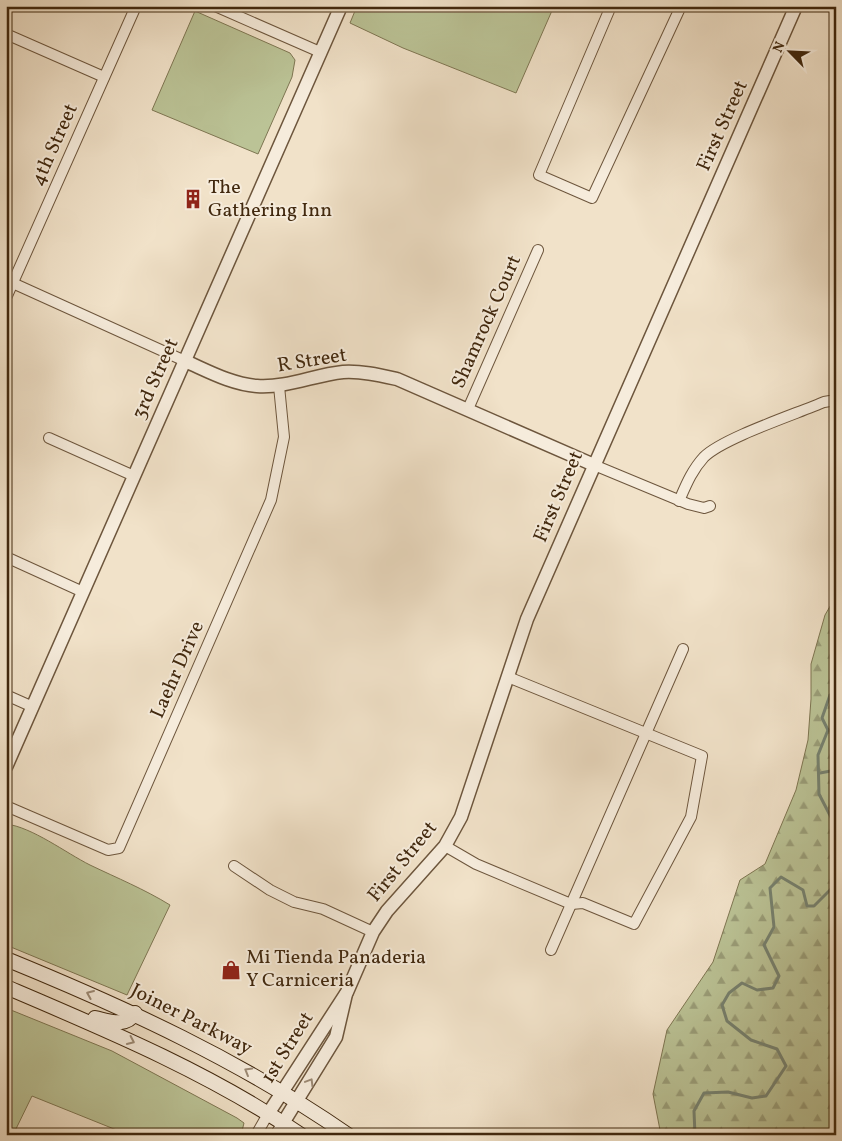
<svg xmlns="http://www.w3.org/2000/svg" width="842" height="1141" font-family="Vollkorn,serif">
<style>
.grass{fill:#bbc396;stroke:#7e7652}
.forest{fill:url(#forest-firs);stroke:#7e7652}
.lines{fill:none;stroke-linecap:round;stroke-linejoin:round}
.stream{stroke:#778270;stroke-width:3}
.minor-casing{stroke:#6d563d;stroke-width:12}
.tertiary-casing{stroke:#6d563d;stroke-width:15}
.secondary-casing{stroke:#41280e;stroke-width:16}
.minor{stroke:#f6ecdc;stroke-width:10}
.tertiary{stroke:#f6ecdc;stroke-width:12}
.secondary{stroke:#f6ecdc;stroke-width:14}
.oneway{stroke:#9c8a75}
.labels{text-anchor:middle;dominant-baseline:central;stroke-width:4;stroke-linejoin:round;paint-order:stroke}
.street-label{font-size:20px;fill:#41280e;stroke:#f6ecdc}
.poi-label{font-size:20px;fill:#41280e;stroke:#f6ecdc;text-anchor:start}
</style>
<defs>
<pattern id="forest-firs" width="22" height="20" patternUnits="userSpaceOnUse" patternTransform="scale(1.25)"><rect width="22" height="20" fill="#bbc396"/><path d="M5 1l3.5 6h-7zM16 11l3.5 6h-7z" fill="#9a9e79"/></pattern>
</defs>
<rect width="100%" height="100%" fill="#f1e2c9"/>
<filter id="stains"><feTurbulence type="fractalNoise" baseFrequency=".004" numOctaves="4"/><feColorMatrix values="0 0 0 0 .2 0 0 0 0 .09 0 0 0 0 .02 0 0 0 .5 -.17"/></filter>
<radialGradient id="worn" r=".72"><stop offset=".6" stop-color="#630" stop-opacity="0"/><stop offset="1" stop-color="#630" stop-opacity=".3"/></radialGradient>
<g class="grass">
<path d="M 357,6 L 554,6 L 516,93 L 403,48 L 350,23 Z"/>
<path d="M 195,11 L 290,53 L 295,60 L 292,77 L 258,154 L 152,110 Z"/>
<path d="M 6,824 C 32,827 66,853 90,865 C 117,878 144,889 170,905 L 127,995 L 6,945 Z"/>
<path d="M 6,1008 L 112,1051 L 237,1118 L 244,1123 L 241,1135 L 129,1135 L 32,1096 L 13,1135 L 6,1135 Z"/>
</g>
<path class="forest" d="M 836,596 L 836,1135 L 655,1135 L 660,1130 L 653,1094 L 667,1030 L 713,962 L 740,880 L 765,864 L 796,790 L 808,740 L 811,699 L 811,664 L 825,615 Z"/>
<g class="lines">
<g class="stream">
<path d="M 836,691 L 830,695 L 822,718 L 828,730 L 818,755 L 819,794 L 836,827"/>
<path d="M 828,730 L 836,731"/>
<path d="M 820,773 L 836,770"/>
<path d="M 695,1135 L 694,1111 L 704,1093 L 728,1092 L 752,1098 L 766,1096 L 786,1066 L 777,1049 L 751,1040 L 727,1021 L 722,1005 L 729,993 L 742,983 L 757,990 L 773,988 L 779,976 L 764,945 L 774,927 L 770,888 L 781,877 L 803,890 L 807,906 L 814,906 L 836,884"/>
</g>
<defs>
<g id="minor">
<path d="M 215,6 L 320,52"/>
<path d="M 611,6 L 539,175 L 592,198 L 681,6"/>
<path d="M 6,34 L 104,77"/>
<path d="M 6,280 L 185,361"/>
<path d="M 6,298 L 136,6"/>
<path d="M 468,409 L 538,250"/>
<path d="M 49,438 L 134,476"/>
<path d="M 594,465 L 688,504 L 704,508 L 710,506"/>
<path d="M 679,501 C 686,485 692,470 704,457 C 723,438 796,414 824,402 L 836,400"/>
<path d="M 6,557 L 83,592"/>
<path d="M 6,695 L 33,707"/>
<path d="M 6,806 L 108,850 L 119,848 L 271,500 L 284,437 L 279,386"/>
<path d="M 445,846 L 476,864 L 571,904 L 583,903 L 634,924 L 691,817 L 702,756 L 508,677"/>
<path d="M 234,866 L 270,890 L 294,902 L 323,909 L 373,932"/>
<path d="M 551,950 L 683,649"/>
<path d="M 256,1135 L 268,1114"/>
<path d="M 275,1135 L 283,1123"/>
</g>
<g id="tertiary">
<path d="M 185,361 C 208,371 231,384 257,386 C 287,388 314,375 343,372 C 362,371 379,375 397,379 L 594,465"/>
<path d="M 6,767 L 341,6"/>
<path d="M 268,1114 L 347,992 L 373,932 L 387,911 L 445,846 L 461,817 L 527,619 L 796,6"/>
<path d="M 283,1123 L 336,1037 L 346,994"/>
</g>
<g id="secondary">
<path d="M 6,959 C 126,1008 241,1061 348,1135"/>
<path d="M 6,987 C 107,1030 210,1073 301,1135"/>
<path d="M 95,1018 C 109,1021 126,1028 135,1013"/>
</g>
</defs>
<use href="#minor" class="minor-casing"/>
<use href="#tertiary" class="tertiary-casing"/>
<use href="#secondary" class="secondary-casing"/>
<use href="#minor" class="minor"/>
<use href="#tertiary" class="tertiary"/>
<use href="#secondary" class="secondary"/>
</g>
<defs><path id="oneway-chevron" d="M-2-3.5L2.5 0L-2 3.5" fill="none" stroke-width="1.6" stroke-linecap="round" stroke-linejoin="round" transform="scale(1.25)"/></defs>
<g class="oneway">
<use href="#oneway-chevron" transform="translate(90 994) rotate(-157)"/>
<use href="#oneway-chevron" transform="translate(131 1041) rotate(25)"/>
<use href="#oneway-chevron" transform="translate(248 1071) rotate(-150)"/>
<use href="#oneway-chevron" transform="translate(310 1082) rotate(-59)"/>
</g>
<defs>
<symbol id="building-bare" viewBox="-9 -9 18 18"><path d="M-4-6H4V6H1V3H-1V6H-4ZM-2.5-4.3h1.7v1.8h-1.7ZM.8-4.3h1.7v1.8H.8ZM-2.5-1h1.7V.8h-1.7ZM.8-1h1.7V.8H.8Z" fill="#8f2418" stroke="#f6ecdc" stroke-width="2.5" paint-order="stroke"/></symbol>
<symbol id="shop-bare" viewBox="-9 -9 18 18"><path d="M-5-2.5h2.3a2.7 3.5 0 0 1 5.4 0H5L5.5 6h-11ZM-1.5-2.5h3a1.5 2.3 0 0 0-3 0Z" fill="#8f2418" stroke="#f6ecdc" stroke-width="2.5" paint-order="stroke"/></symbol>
</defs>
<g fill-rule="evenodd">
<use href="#building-bare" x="179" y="185" width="28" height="28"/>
<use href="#shop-bare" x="217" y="956" width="28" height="28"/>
</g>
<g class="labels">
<g class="street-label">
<text transform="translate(723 126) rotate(-66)">First Street</text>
<text transform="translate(55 145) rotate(-66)">4th Street</text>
<text transform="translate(487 322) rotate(-66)">Shamrock Court</text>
<text transform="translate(312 361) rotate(-9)">R Street</text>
<text transform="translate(156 379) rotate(-66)">3rd Street</text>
<text transform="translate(559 497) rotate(-67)">First Street</text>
<text transform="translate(178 670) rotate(-66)">Laehr Drive</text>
<text transform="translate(403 862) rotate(-51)">First Street</text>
<text transform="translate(191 1020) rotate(27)">Joiner Parkway</text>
<text transform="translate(288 1048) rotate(-58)">1st Street</text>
</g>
<g class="poi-label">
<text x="208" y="188">The<tspan x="208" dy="23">Gathering Inn</tspan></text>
<text x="246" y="958">Mi Tienda Panaderia<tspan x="246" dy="23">Y Carniceria</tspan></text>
</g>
</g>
<rect width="842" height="1141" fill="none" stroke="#f1e2c9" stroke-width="25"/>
<rect x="8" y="8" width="827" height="1126" fill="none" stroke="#41280e" stroke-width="2.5"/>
<rect x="12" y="12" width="817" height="1116" fill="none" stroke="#41280e"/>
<g transform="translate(790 52) rotate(294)" stroke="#f6ecdc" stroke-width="4" paint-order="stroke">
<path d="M0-4L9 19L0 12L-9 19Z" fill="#41280e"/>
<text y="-8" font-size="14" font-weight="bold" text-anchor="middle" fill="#41280e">N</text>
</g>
<rect width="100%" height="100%" filter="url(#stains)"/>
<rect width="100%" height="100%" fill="url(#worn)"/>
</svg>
